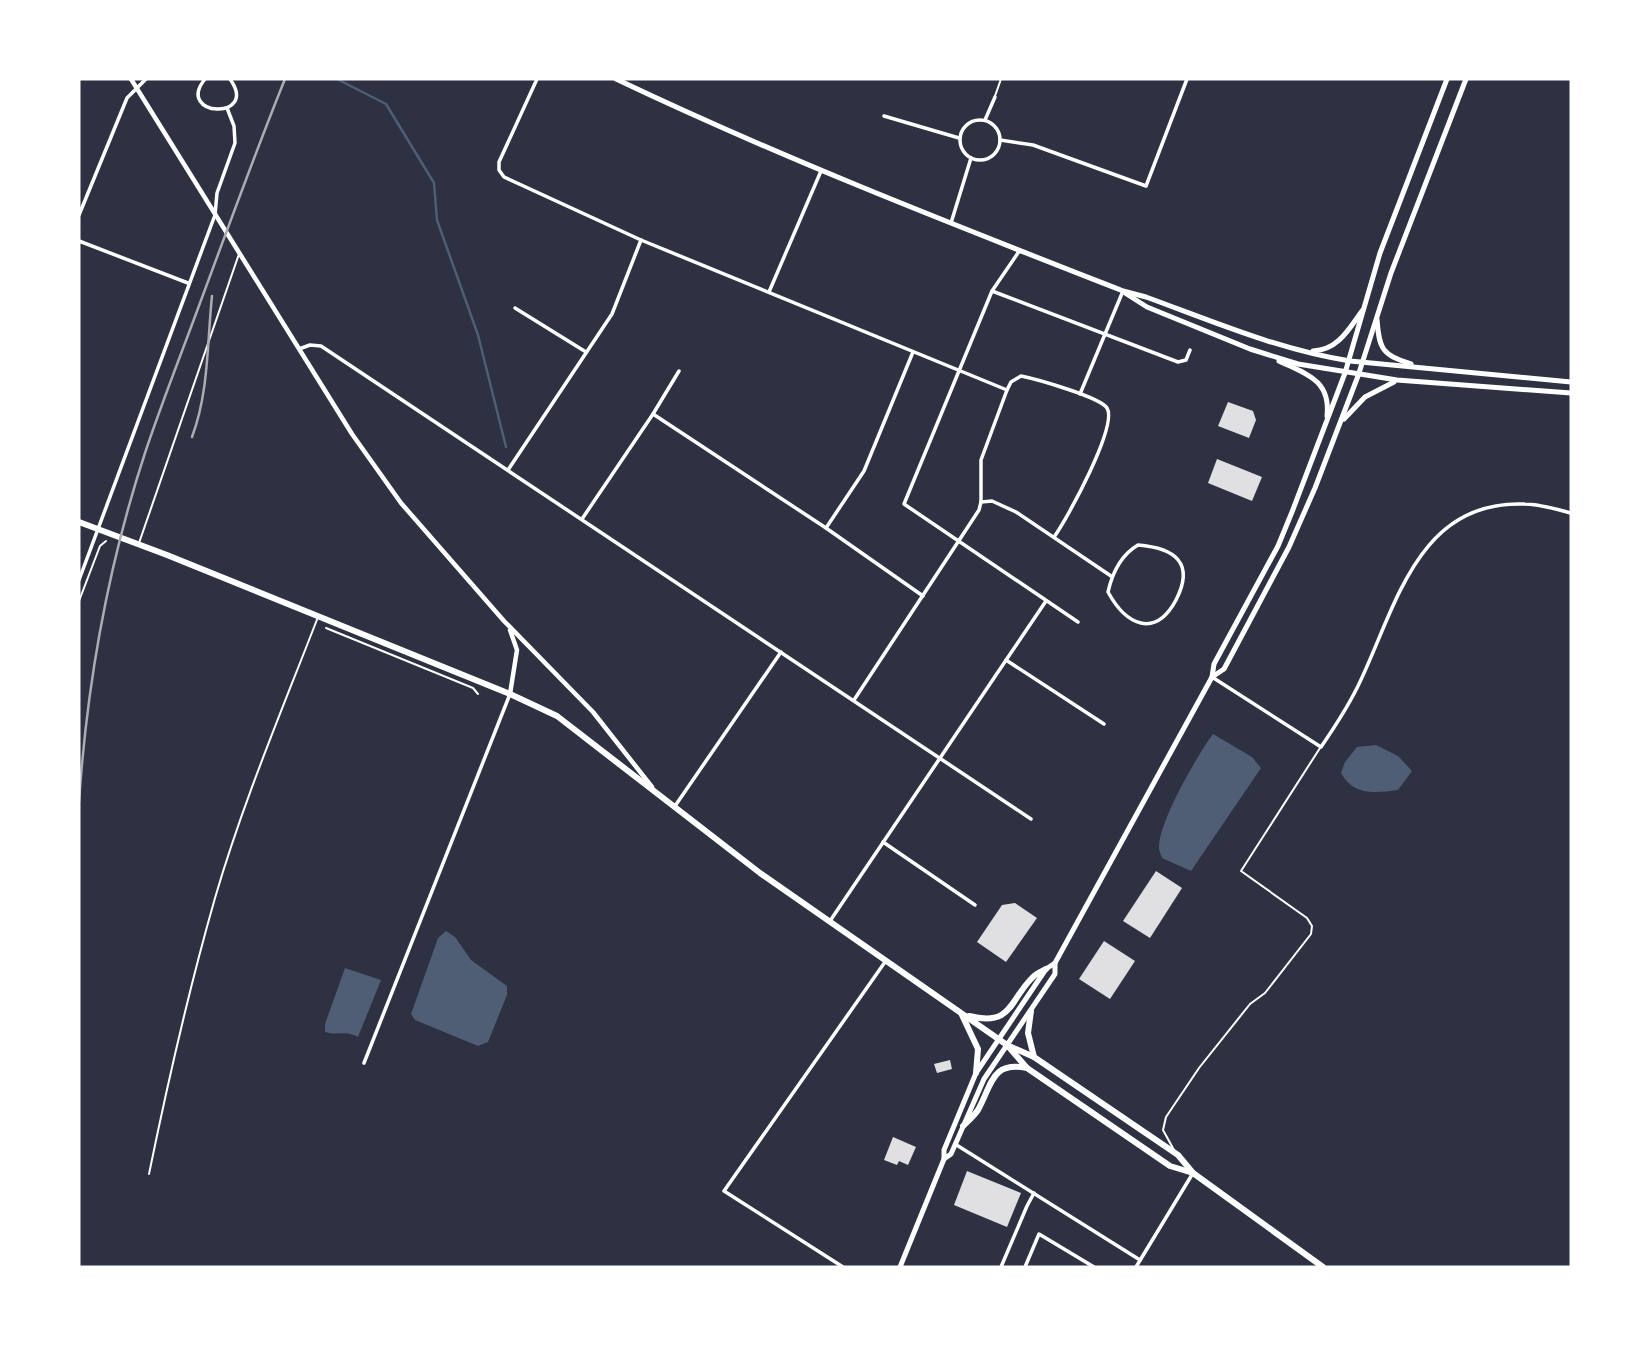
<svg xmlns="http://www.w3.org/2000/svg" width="1650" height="1346" font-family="Lato,sans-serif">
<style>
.water{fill:#4f5d75}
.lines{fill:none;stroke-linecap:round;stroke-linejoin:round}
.stream{stroke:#4f5d75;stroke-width:2.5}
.building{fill:#e0e0e3}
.path{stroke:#fff;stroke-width:2}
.service{stroke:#fff;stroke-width:2}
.minor{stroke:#fff;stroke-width:3.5}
.tertiary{stroke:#fff;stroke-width:4.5}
.secondary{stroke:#fff;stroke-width:5}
.trunk{stroke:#fff;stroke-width:6}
.rail{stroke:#abadb3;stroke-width:2.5}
</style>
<rect width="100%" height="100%" fill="#2d3142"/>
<g class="water">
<path d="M 1213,734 L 1252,757 L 1261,768 L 1191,871 L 1162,858 C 1161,855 1159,851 1159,848 C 1158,823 1198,754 1213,734 Z"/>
<path d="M 1376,745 L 1398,756 L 1412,771 L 1398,790 C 1375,793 1354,796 1341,773 L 1345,762 L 1357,747 Z"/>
<path d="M 446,931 L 455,937 L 471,960 L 507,986 L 507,995 L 488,1042 L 478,1046 L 415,1020 L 411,1014 L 438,938 Z"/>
<path d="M 345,968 L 381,980 L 358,1037 C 344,1030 338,1036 325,1032 L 325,1024 Z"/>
</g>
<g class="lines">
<path class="stream" d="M 337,79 L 386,104 L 434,183 L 437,220 L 478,335 L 506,447"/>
</g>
<g class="building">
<path d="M 1228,402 L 1253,411 L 1256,420 L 1249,438 L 1218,426 Z"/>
<path d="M 1217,459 L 1262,477 L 1252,501 L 1208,483 Z"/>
<path d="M 1156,871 L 1182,888 L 1150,938 L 1123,921 Z"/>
<path d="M 1015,903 L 1037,918 L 1006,962 L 977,942 L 1002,905 Z"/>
<path d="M 1104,941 L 1135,961 L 1110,999 L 1079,979 Z"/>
<path d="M 950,1060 L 952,1069 L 937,1073 L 934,1064 Z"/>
<path d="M 893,1137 L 916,1147 L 908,1165 L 899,1161 L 897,1165 L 884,1160 Z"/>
<path d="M 967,1171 L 1021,1193 L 1007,1227 L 954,1205 Z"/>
</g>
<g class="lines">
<g class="path">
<path d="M 79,601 L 100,546 L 106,541"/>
<path d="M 326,628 L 473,688 L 478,694"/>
</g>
<g class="service">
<path d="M 995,96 L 1001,79"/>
<path d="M 139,543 L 239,254"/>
<path d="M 1174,1150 L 1163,1130 L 1166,1117 L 1199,1068 L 1250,1004 L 1265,993 L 1311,934 L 1312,926 L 1307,918 L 1241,871 L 1320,748"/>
<path d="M 149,1174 C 168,1081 189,989 215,898 C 243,802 282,710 318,617"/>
</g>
<g class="minor">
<path d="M 205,79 C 174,117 260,121 230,79"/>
<path d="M 537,79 L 499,162 L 499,170 L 504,177 L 641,240 L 1007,390"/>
<path d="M 884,116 L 959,138"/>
<circle cx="980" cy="140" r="20"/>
<path d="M 985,120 L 995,97"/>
<path d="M 1000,140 L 1033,145 L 1146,186 L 1187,79"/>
<path d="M 79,215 L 127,98 L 146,79"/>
<path d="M 951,223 L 971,158"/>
<path d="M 79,241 L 188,283"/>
<path d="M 1020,250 L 992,291 L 904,504 L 1078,622"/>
<path d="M 992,291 L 1178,362 L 1186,360 L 1190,350"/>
<path d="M 769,292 L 821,171"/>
<path d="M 515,308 L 586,352"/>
<path d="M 299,349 L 310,345 L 321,346 L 1031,819"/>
<path d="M 1080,394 L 1123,291"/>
<path d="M 653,414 L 826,528 L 923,596"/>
<path d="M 508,470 L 612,314 L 641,240"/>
<path d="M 981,502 L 992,501 L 1016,512 L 1111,576"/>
<path d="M 582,519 L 653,414 L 679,371"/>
<path d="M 826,528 L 864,471 L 913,352"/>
<path d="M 1138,545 C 1175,548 1195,563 1176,600 C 1155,639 1126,625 1108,592 C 1112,574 1121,555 1138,545 Z"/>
<path d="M 79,580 L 215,215 L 217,193 L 235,143 L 234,126 L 227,108"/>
<path d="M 1006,660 L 1104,724"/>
<path d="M 1212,677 L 1321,747 C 1334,728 1347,708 1357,688 C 1395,612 1415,500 1524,504 C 1540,504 1556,509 1571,513"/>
<path d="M 854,700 L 979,510 L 981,502 L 981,460 L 1007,390 L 1011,382 L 1021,376 C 1036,379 1100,397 1107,408 C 1118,426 1067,519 1054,537"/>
<path d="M 675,806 L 781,652"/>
<path d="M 883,842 L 975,905"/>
<path d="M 830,921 L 1046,601"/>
<path d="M 364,1063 L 510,694"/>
<path d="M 955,1144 L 1140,1260"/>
<path d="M 843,1267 L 724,1191 L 885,962"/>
<path d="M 1001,1267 L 1027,1206 L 1034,1193"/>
<path d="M 1025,1267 L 1039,1234 L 1094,1267"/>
<path d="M 1136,1267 L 1193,1173"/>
</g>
<g class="tertiary">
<path d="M 131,79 L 352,434 L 401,503 L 504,621 L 593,712 L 652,787"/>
<path d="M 510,694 L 517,650 L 510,630"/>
</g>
<g class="secondary">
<path d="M 616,79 C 782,158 952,224 1123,291 L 1146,297 C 1212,321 1279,350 1350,361 L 1571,382"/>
<path d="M 1125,293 L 1147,307 L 1250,349 L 1298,364 L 1397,380 L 1571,393"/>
<path d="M 1377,319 C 1379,349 1382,355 1411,364"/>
<path d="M 1313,351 C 1338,350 1349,329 1362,311"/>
<path d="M 1279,361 C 1306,374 1331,380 1327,416"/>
<path d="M 1344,419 L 1365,397 L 1394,382"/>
<path d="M 1212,677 L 1224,669 L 1289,547 L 1315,488 L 1358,376 L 1391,273 L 1466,79"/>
<path d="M 944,1159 L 951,1154 L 984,1079 L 1055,974 L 1055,963 L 1212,677 L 1214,664 L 1278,546 L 1292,512 L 1345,373 L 1380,253 L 1447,79"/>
<path d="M 900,1267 L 944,1159 L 944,1150 L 976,1073 L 1046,969 L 1055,963"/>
</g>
<g class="trunk">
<path d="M 79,522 L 167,555 L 510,694 L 557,716 L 760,873 L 1007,1045 L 1027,1068 L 1170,1166 L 1193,1173"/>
<path d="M 1031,1011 L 1028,1033 L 1034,1057"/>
<path d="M 962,1015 L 978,1049 L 976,1073"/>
<path d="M 969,1016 C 1012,1027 1009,1001 1032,978 C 1035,974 1042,971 1046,969"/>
<path d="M 1009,1046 L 1034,1057 L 1178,1155 L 1193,1173 L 1323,1267"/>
<path d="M 963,1126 C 968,1121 974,1116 978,1110 C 992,1085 991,1061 1027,1068"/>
</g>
<g class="rail">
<path d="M 192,437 C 209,392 207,343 212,296"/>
<path d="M 79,802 C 87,683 108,566 145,453 C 162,402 182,352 200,303 C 228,228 255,153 285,79"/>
</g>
</g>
<rect width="1650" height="1346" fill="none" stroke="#ffffff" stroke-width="161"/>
</svg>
